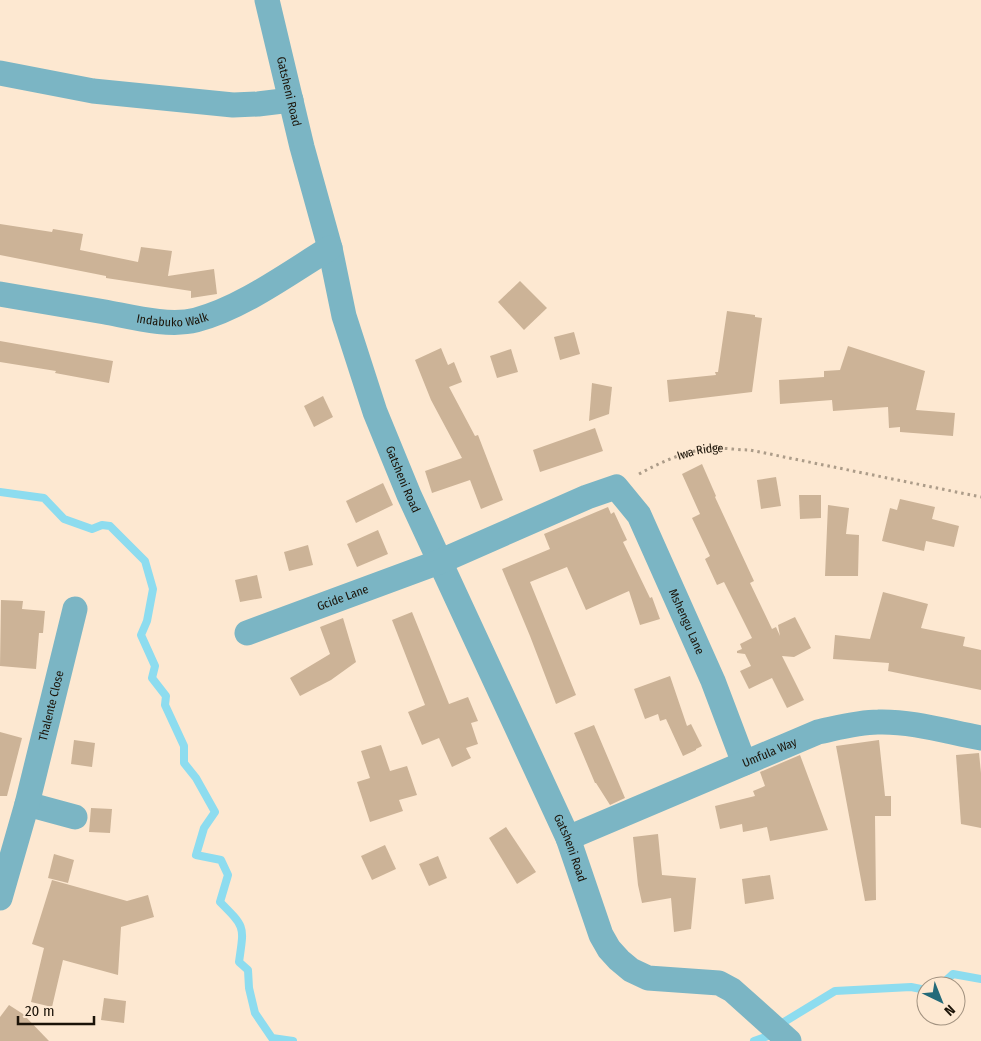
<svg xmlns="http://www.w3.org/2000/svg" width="981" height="1041" font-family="'Fira Sans Condensed',sans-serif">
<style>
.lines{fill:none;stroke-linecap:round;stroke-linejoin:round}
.stream{stroke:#8ddcef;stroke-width:8}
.building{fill:#ccb397}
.path{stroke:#ac9c89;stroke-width:3;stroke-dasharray:2.5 4;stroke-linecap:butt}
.street{stroke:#7bb5c4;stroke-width:25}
.labels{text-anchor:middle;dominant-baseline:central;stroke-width:5;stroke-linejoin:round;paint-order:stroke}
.street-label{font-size:12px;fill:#1b1308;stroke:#fde8d1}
</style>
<rect width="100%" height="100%" fill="#fde8d1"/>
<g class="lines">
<g class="stream">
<path d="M 0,492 L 44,498 L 64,519 L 92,529 L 102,525 L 110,526 L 145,561 L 153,589 L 147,621 L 141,635 L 155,666 L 152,678 L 166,696 L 165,705 L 184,746 L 184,763 L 196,778 L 215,812 L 204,828 L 196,855 L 221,860 L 228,875 L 220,902 C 246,928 244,926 239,962 L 248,970 L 249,988 L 255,1013 L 272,1038 L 293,1041"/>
<path d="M 940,986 L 953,974 L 981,979"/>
<path d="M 784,1022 L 835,991 L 911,987 L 926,990"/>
<path d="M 754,1041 L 771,1035"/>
</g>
</g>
<g class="building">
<path d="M 0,224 L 52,232 L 53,229 L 83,234 L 80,250 L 138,262 L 141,247 L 172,251 L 168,276 L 214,269 L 217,294 L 191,298 L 191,291 L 106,278 L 106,276 L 0,255 Z"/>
<path d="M 520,281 L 547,308 L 524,330 L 498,302 Z"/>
<path d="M 727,311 L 755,315 L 755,317 L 762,318 L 752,392 L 669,402 L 667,380 L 716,375 L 715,372 L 718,372 Z"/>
<path d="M 574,332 L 580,354 L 560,360 L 554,337 Z"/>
<path d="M 0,341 L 113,361 L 109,383 L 55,373 L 56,371 L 0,362 Z"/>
<path d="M 848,346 L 925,371 L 916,410 L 955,413 L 953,436 L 900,432 L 900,427 L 889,428 L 888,407 L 833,411 L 832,400 L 780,404 L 779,380 L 824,377 L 824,371 L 840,370 Z"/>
<path d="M 441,348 L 448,365 L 454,362 L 462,382 L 449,387 L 475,436 L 478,435 L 503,500 L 481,509 L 470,480 L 432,493 L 425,471 L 462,458 L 431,400 L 415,360 Z"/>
<path d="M 511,349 L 518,372 L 497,378 L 490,356 Z"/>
<path d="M 592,383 L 612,387 L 609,414 L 589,421 Z"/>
<path d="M 323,396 L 333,417 L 314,427 L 304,406 Z"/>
<path d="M 595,428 L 603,451 L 540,472 L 533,450 Z"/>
<path d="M 702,464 L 716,496 L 715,497 L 754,581 L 750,583 L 772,629 L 776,627 L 780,636 L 778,625 L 795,617 L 811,648 L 794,657 L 782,656 L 804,700 L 787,708 L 772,678 L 749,689 L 740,671 L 751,666 L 745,654 L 737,653 L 737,651 L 742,649 L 740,644 L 752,638 L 724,582 L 717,585 L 705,559 L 710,556 L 692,518 L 700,514 L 682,474 Z"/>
<path d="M 776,477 L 781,506 L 761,509 L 757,480 Z"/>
<path d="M 383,483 L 393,505 L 356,523 L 346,501 Z"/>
<path d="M 799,495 L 821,495 L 821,518 L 800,519 Z"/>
<path d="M 900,499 L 935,507 L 932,519 L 959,526 L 954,547 L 926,541 L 924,551 L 882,541 L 890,508 L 897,510 Z"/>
<path d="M 828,505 L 849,508 L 846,534 L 859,535 L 858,576 L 825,576 Z"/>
<path d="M 608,507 L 611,514 L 614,512 L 627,540 L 623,542 L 650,598 L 652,597 L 660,619 L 640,625 L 629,591 L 586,610 L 567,567 L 530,582 L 576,695 L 556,704 L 530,636 L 502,569 L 550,549 L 544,534 Z"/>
<path d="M 378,530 L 388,554 L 357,567 L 347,544 Z"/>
<path d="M 308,545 L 313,565 L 289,571 L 284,552 Z"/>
<path d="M 257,575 L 262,598 L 240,602 L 235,580 Z"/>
<path d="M 883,592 L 928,604 L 921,628 L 965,637 L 963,646 L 981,650 L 981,690 L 888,671 L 889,663 L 833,659 L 835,635 L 870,639 Z"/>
<path d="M 1,600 L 23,601 L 22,609 L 45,611 L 43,633 L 39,633 L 36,669 L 0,666 Z"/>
<path d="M 412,612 L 449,704 L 468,697 L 478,721 L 471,723 L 478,744 L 466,748 L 471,758 L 452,767 L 439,738 L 422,745 L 408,712 L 425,705 L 392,620 Z"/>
<path d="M 343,618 L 356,662 L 331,680 L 300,696 L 290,678 L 330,654 L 320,627 Z"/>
<path d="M 670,676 L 687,726 L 691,724 L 702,746 L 696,749 L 696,750 L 683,756 L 666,719 L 660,721 L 658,714 L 645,719 L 634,689 Z"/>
<path d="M 594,725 L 625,798 L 610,805 L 596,783 L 595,783 L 574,733 Z"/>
<path d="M 0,732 L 22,738 L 7,796 L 0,796 Z"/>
<path d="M 74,740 L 95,743 L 92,767 L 71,764 Z"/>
<path d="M 879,740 L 885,796 L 891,796 L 891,816 L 875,816 L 876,900 L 865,901 L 836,746 Z"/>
<path d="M 381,745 L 390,771 L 407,766 L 417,795 L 399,800 L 403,811 L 370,822 L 357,782 L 370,778 L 361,751 Z"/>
<path d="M 979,753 L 981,773 L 981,828 L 961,824 L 956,755 Z"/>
<path d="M 800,755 L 828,830 L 770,841 L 767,827 L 743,832 L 742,824 L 720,829 L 715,806 L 755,796 L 753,791 L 765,786 L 760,772 Z"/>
<path d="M 91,808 L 112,809 L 110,833 L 89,832 Z"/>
<path d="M 506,827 L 536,872 L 517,884 L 489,838 Z"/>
<path d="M 658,834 L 662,875 L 696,878 L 691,929 L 674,932 L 671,898 L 642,903 L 638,885 L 633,837 Z"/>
<path d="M 385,845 L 396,869 L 372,880 L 361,856 Z"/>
<path d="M 54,854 L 74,860 L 68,883 L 48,878 Z"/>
<path d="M 438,856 L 447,878 L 429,886 L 419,864 Z"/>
<path d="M 770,875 L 774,899 L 745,904 L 742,879 Z"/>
<path d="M 52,880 L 127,901 L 148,895 L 154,917 L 121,927 L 118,975 L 63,960 L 52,1007 L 31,1002 L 44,948 L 32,944 Z"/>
<path d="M 104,998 L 126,1001 L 124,1023 L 101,1020 Z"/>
<path d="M 9,1005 L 23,1014 L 49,1041 L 0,1041 L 0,1017 Z"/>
</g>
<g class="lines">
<path class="path" id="s1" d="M 639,474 C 663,461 687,450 715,448 C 726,448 739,450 750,450 L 981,497"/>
<g class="street">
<path id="s2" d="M 267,0 L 302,147 L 330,248 L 344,316 L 375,412 L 409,495 L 568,838 L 601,935 L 609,949 L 619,960 L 631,970 L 648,978 L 719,983 L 732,990 L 789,1041"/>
<path d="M 0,73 L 93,91 L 233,105 L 258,104 L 291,100"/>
<path id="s3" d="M 0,294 C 35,300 70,306 105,312 C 132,317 169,327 196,320 C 242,308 289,273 330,248"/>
<path id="s4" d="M 247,633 L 439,562 L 587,497 L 616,487 L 639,515 L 713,681 L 744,763"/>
<path d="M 27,804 L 75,817"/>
<path id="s5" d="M 568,838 L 818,732 C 837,728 858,722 878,722 C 913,721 948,732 981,738"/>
<path id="s6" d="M 0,898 L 27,804 L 75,609"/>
</g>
</g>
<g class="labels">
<g class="street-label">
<text stroke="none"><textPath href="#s2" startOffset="94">Gatsheni Road</textPath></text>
<text stroke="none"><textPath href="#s3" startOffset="175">Indabuko Walk</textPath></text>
<text stroke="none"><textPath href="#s1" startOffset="66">Iwa Ridge</textPath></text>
<text stroke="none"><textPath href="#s2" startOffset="499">Gatsheni Road</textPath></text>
<text stroke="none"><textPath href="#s4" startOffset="102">Gcide Lane</textPath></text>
<text stroke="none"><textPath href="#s4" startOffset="550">Mshengu Lane</textPath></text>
<text stroke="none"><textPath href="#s6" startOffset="199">Thalente Close</textPath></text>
<text stroke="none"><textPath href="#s5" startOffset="219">Umfula Way</textPath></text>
<text stroke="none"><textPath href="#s2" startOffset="904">Gatsheni Road</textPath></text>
</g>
</g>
<g transform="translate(941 1001) rotate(137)"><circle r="24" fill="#fde8d1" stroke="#a39381"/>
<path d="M0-4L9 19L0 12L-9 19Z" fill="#246a79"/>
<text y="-8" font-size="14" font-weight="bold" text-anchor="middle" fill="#1b1308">N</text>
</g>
<path d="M18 1016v8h76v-8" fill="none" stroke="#1b1308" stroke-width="2.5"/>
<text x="25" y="1016" font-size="15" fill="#1b1308" stroke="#fde8d1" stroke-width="4" paint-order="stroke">20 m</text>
</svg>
